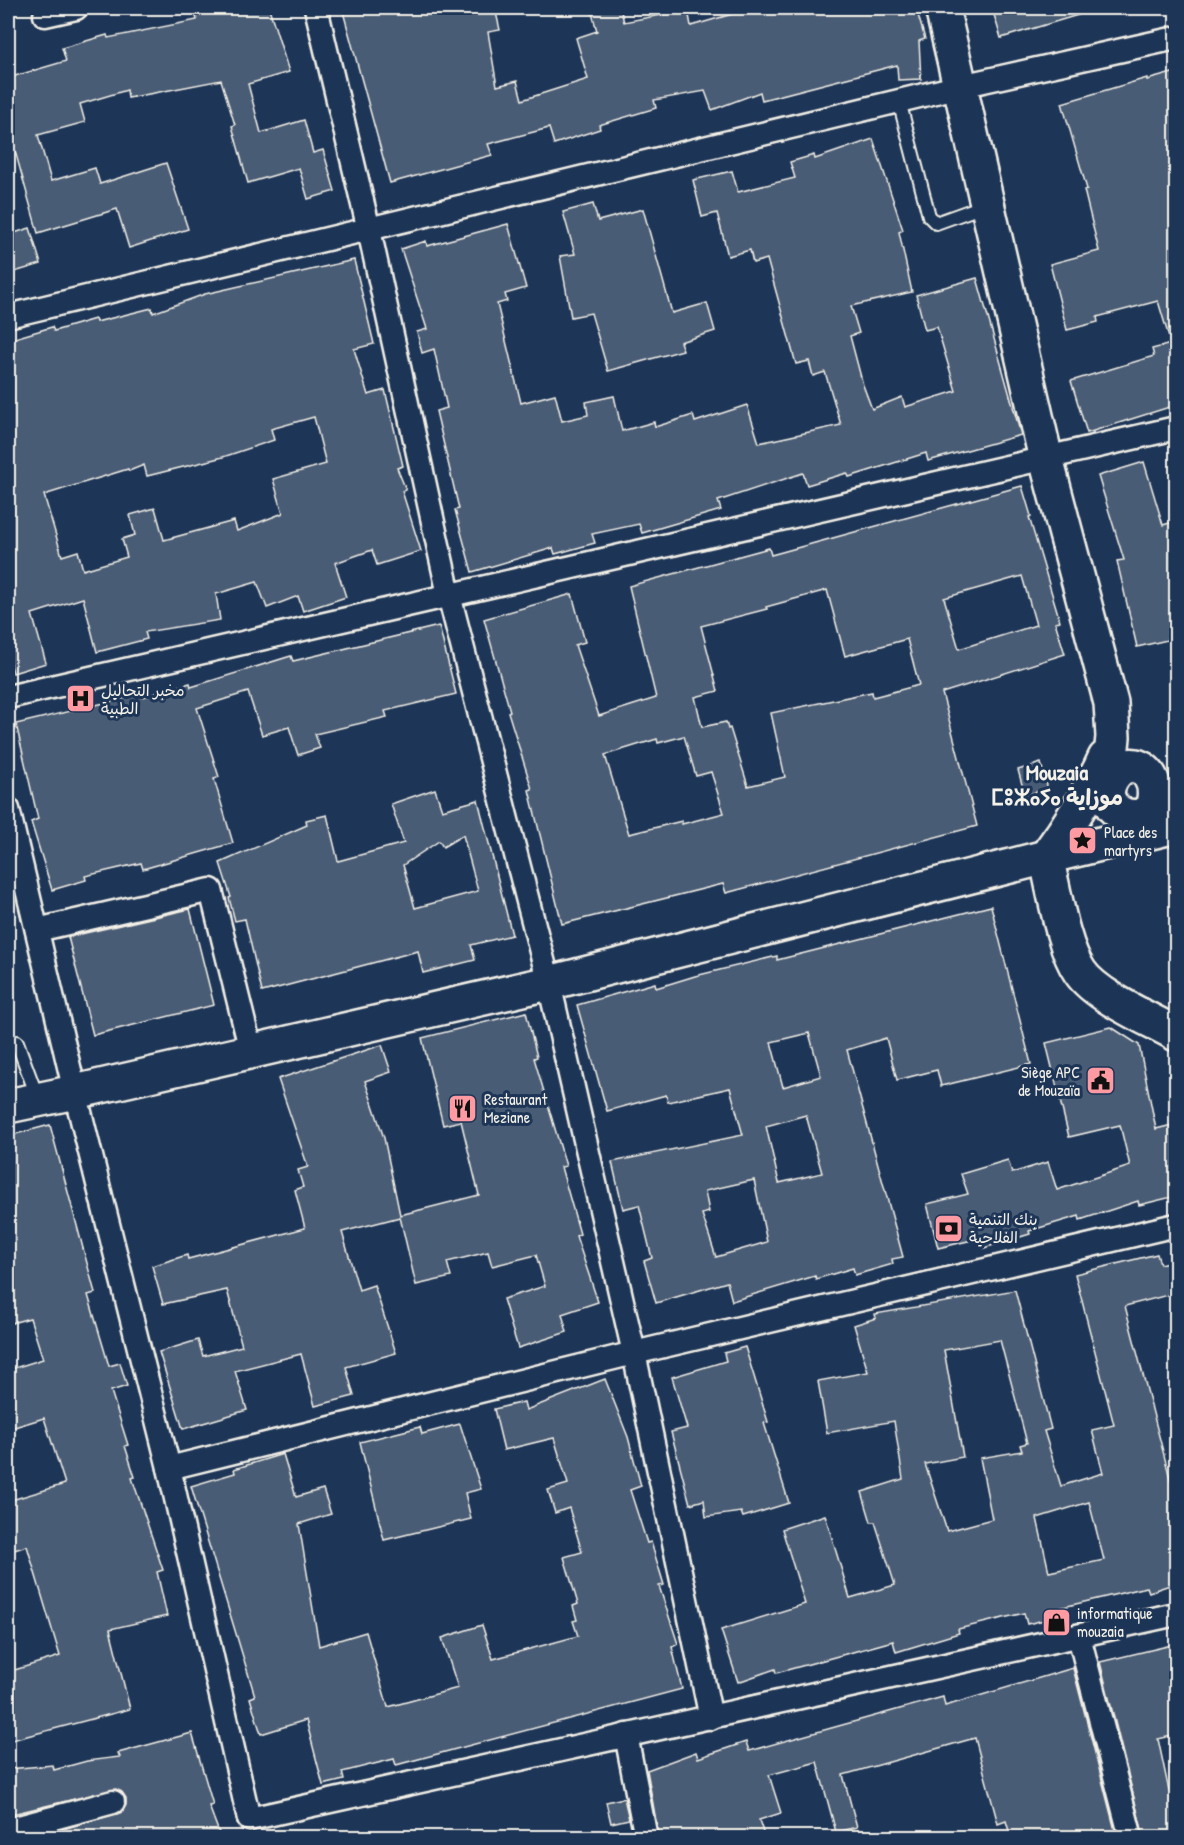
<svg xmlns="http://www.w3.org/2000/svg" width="1184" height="1845" font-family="'Patrick Hand','Playpen Sans Arabic','Noto Sans Tifinagh',sans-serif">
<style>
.building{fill:#485b74;stroke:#f4f1e8;stroke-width:1.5;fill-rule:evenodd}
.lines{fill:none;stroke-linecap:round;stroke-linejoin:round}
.lane-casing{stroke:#f4f1e8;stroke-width:16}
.street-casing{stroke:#f4f1e8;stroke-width:27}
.secondary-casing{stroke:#f4f1e8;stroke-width:38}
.primary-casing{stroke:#f4f1e8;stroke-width:38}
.lane{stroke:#1d3557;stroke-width:12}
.street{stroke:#1d3557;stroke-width:22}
.secondary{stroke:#1d3557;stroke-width:33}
.primary{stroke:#1d3557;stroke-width:33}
.labels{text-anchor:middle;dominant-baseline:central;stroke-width:6;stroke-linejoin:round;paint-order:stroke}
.poi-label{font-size:16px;fill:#f4f1e8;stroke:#1d3557;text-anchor:start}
.district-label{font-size:22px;font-weight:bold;fill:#f4f1e8;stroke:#1d3557}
</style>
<rect width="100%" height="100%" fill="#1d3557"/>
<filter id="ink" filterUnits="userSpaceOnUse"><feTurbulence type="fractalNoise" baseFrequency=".0167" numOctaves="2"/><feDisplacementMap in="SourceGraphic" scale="12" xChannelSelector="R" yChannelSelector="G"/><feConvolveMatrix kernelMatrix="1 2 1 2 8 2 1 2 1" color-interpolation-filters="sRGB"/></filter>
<g filter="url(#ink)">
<g class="building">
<path d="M 194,8 L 269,8 L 289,72 L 248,84 L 261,133 L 304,120 L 313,153 L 323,150 L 335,191 L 308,199 L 299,168 L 248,183 L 232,126 L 235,125 L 221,80 L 128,98 L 127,90 L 80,104 L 85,122 L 38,135 L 51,181 L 95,168 L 100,184 L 166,163 L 188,229 L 129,248 L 117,209 L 38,233 L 8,126 L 8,78 L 66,61 L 62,48 L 107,35 L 108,38 L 197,20 Z"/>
<path d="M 342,8 L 495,8 L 500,30 L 488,32 L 497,86 L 517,81 L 522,100 L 588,79 L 576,38 L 597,31 L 592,13 L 612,8 L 620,8 L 624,22 L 688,10 L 691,26 L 753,8 L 916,8 L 925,39 L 919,41 L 921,79 L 898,80 L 897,65 L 762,100 L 760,92 L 712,110 L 705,91 L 654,100 L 656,108 L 599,125 L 600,129 L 554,144 L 549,128 L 488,144 L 492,155 L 390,183 Z"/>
<path d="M 992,8 L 1085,8 L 1085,13 L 1001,38 Z"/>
<path d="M 1176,72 L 1176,405 L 1087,433 L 1071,381 L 1154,356 L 1152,349 L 1171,344 L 1158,301 L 1097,317 L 1098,322 L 1067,330 L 1050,264 L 1099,251 L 1084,190 L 1087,189 L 1062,103 L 1147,78 L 1147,80 Z"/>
<path d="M 873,139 L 903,230 L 899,232 L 912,292 L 851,306 L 859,333 L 850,336 L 863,385 L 872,409 L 902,397 L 905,407 L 956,391 L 937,327 L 925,330 L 916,295 L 977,278 L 1021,435 L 928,461 L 926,453 L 849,477 L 847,473 L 807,485 L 803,473 L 718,501 L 721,510 L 642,533 L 639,524 L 592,534 L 595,543 L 555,554 L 553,548 L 472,572 L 455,510 L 459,509 L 436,411 L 447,408 L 434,349 L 422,353 L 417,332 L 427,329 L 401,249 L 426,241 L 427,246 L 508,224 L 526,288 L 505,294 L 507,301 L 497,304 L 521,403 L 555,394 L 562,421 L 588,415 L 586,402 L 614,396 L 622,431 L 654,422 L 655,427 L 693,415 L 695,422 L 747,405 L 759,443 L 841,425 L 825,372 L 813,376 L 809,361 L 796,364 L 767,259 L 753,263 L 750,250 L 728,256 L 717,213 L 702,217 L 693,180 L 732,171 L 738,192 L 795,178 L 790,162 L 814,155 L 815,159 Z"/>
<path d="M 593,204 L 598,221 L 643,209 L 672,313 L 707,303 L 715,331 L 680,342 L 683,350 L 608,371 L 591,313 L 571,317 L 560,256 L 575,254 L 563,212 Z"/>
<path d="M 30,228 L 41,264 L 8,274 L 8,235 Z"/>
<path d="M 354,260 L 374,344 L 354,349 L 368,395 L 385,390 L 403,466 L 397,468 L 406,490 L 402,491 L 421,551 L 377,565 L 372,550 L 335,563 L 346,597 L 303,611 L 298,596 L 267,608 L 257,582 L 216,594 L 220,620 L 145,632 L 147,639 L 97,652 L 83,598 L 32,614 L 46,663 L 13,673 L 8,654 L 8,340 L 52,327 L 54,331 L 95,319 L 96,322 L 152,308 L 153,313 L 205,294 ZM 314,417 L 326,464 L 273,479 L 283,513 L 237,531 L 234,521 L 164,540 L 155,508 L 130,515 L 135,535 L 122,539 L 127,557 L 83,570 L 78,551 L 62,556 L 44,495 L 128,469 L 129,471 L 144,465 L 147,476 L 223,457 L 274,440 L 271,429 Z"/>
<path d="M 1144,462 L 1163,525 L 1176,521 L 1176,638 L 1137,647 L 1117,561 L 1124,560 L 1098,476 Z"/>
<path d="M 1022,486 L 1031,516 L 1029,517 L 1060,621 L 1055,622 L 1065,654 L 942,693 L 977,826 L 726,893 L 723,884 L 562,924 L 529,790 L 532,789 L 508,712 L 510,711 L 484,619 L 572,594 L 585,642 L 575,645 L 599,716 L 656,698 L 629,586 L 769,548 L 771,555 ZM 1022,576 L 1036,625 L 959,649 L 944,598 ZM 827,590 L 845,656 L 907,639 L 919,685 L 873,697 L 872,692 L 771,713 L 785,777 L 748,786 L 730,728 L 728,729 L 726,722 L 702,727 L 695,697 L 718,691 L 701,626 L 767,609 L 766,607 ZM 684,736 L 696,776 L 711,772 L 724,813 L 682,824 L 682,821 L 629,834 L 605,755 L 657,739 L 658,743 Z"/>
<path d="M 439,626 L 456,694 L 385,711 L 387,717 L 315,734 L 320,748 L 298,755 L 289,727 L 262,735 L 248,692 L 197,708 L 219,777 L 214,779 L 233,843 L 143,869 L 141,863 L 85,876 L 86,880 L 52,890 L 31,822 L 38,819 L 16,724 L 142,694 L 143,697 L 190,683 L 191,687 L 291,656 L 293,661 Z"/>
<path d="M 1041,763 L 1048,789 L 1025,795 L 1018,770 Z"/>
<path d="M 435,789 L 442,810 L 478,800 L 512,935 L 471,945 L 475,960 L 423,973 L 418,951 L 262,992 L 245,919 L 235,921 L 229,898 L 231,897 L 220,863 L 307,825 L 306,820 L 327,815 L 338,861 L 404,843 L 391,804 ZM 463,835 L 478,891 L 415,908 L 403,865 L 439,841 L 443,847 Z"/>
<path d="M 991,906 L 1031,1064 L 941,1086 L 937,1070 L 897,1080 L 886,1038 L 847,1050 L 903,1257 L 892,1259 L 893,1264 L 855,1275 L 853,1268 L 816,1279 L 815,1276 L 732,1301 L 727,1282 L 656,1303 L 644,1261 L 652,1258 L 639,1205 L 623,1209 L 612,1162 L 743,1135 L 730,1088 L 668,1102 L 666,1095 L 607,1111 L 577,1005 L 655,983 L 656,988 L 695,976 L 777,956 L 777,960 ZM 809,1033 L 821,1076 L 783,1087 L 771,1042 ZM 806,1115 L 822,1173 L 779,1183 L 766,1126 ZM 754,1180 L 767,1242 L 716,1257 L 702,1214 L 709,1212 L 705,1191 Z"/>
<path d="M 190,909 L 214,1005 L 93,1035 L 68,937 Z"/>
<path d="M 526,1012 L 537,1057 L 534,1058 L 566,1166 L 561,1167 L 580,1234 L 576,1236 L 598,1302 L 562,1314 L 567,1332 L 518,1348 L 503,1299 L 545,1286 L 536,1255 L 492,1266 L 488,1252 L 447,1262 L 451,1277 L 416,1285 L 400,1217 L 342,1232 L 359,1290 L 374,1285 L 396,1353 L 346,1367 L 354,1396 L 315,1406 L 301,1354 L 235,1371 L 247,1410 L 183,1429 L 159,1352 L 198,1340 L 203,1356 L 242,1346 L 227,1290 L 163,1304 L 152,1266 L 187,1255 L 188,1259 L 305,1228 L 295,1190 L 303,1187 L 298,1170 L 308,1167 L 278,1079 L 382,1045 L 391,1072 L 365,1081 L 384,1138 L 400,1215 L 479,1195 L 461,1121 L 443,1125 L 422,1038 Z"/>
<path d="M 1111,1027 L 1139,1045 L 1156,1129 L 1176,1124 L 1176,1196 L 1139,1205 L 1138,1201 L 1080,1220 L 1079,1216 L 1029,1231 L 1030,1234 L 984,1248 L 981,1238 L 938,1248 L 927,1204 L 968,1194 L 961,1174 L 1008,1160 L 1012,1173 L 1048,1162 L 1057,1190 L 1130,1166 L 1120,1125 L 1069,1137 L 1046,1043 Z"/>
<path d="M 50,1125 L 95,1293 L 88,1295 L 109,1366 L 120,1363 L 127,1386 L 111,1391 L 128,1445 L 125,1446 L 135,1477 L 132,1478 L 163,1570 L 157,1572 L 167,1616 L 110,1629 L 130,1709 L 8,1741 L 8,1672 L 60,1656 L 27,1546 L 8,1552 L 8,1501 L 65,1484 L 44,1418 L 8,1429 L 8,1370 L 43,1359 L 30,1318 L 8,1324 L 8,1136 Z"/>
<path d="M 1157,1254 L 1160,1264 L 1176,1260 L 1176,1293 L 1125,1306 L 1176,1501 L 1176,1583 L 1149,1592 L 1147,1587 L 1059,1608 L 1061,1616 L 1027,1624 L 1024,1613 L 958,1629 L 959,1633 L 896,1652 L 893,1641 L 776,1673 L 775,1669 L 738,1682 L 721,1630 L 805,1604 L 782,1529 L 825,1515 L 850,1598 L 895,1585 L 875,1522 L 871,1522 L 862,1492 L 903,1479 L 894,1421 L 827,1433 L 818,1381 L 868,1372 L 854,1325 L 876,1318 L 875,1314 L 1015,1290 L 1051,1429 L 1044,1431 L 1061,1486 L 1103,1473 L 1092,1430 L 1114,1425 L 1075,1274 ZM 1000,1340 L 1027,1443 L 1020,1445 L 1022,1451 L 980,1458 L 992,1519 L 947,1531 L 925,1464 L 963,1457 L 944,1350 ZM 1089,1502 L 1104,1560 L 1049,1572 L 1037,1518 Z"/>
<path d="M 745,1347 L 768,1422 L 764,1423 L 789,1503 L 743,1517 L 741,1512 L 706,1517 L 704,1500 L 690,1504 L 671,1432 L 687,1428 L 672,1377 L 726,1361 L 724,1353 Z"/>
<path d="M 605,1379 L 628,1437 L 641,1486 L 630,1490 L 647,1543 L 651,1542 L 664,1585 L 659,1586 L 678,1644 L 672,1647 L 682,1689 L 396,1765 L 394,1759 L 342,1772 L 344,1780 L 323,1785 L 306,1720 L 261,1734 L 250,1698 L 255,1696 L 191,1486 L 235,1473 L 234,1469 L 283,1454 L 296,1497 L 323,1489 L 331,1514 L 299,1524 L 319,1646 L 366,1632 L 388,1707 L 458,1688 L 442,1638 L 482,1625 L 493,1659 L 578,1636 L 573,1621 L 577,1620 L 573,1606 L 578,1604 L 564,1557 L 582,1552 L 569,1508 L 555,1513 L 548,1490 L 568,1484 L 554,1438 L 504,1450 L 494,1409 L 524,1402 L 526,1410 Z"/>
<path d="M 460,1424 L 481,1489 L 465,1493 L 471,1519 L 384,1540 L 360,1442 L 420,1427 L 422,1434 Z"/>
<path d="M 1176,1644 L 1176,1735 L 1158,1739 L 1169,1791 L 1176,1789 L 1176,1838 L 1144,1838 L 1100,1662 Z"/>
<path d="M 1073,1668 L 1117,1838 L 1011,1838 L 1006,1821 L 998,1824 L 975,1738 L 843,1775 L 857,1827 L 836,1832 L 817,1762 L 769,1775 L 781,1813 L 759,1820 L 765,1838 L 659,1838 L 647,1770 L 696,1752 L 698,1758 L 746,1742 L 749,1751 L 943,1697 L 945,1706 Z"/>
<path d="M 192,1733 L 213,1805 L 209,1806 L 221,1838 L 32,1838 L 122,1812 L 126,1805 L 126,1798 L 122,1792 L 116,1789 L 8,1815 L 8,1769 L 53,1765 L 54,1770 L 87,1761 L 120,1757 L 118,1753 Z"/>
<path d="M 624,1798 L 629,1819 L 611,1823 L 606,1802 Z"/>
</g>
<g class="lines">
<defs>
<g id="lane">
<path d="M 899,101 L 929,216 L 936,223 L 986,205"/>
<path d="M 8,1045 L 17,1042 L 38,1099"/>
</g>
<g id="street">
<path d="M 316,8 L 369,230 L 449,595 L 549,983 L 634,1353 L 711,1718"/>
<path d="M 45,15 L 76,8"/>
<path d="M 8,316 L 961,86 L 1176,38"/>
<path d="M 8,697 L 1176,428"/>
<path d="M 8,809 L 75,1092 L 169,1468 L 249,1819 L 1176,1614"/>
<path d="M 37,930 L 211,890 L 251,1051"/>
<path d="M 169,1468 L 634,1353 L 1176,1225"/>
<path d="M 1079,1636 L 1131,1838"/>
<path d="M 626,1735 L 646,1838"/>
<path d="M 8,1830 L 113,1802"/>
</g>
<path id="secondary" d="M 1046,857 C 1054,889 1062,946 1080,972 C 1097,997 1150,1019 1176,1034"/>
<g id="primary">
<path d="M 942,8 L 1046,459 L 1111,703 L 1113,737 L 1108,787"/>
<path d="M 1130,837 C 1184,790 1135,742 1112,778 C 1093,808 1139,835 1159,800"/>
<path d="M 1046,857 C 1069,826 1089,794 1105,758"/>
<path d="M 8,1106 L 75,1092 L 549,983 L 1046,857 L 1176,826"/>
</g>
</defs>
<use href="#lane" class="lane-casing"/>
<use href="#street" class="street-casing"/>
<use href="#secondary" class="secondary-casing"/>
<use href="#primary" class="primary-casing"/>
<use href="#lane" class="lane"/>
<use href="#street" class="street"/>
<use href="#secondary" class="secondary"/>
<use href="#primary" class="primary"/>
</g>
</g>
<defs>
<symbol id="hospital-square" viewBox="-11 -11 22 22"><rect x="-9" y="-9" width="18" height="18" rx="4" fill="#ff9aa2" stroke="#1d3557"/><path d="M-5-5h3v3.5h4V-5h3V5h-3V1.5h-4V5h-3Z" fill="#111"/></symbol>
<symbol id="sight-square" viewBox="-11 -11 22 22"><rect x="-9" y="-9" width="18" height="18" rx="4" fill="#ff9aa2" stroke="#1d3557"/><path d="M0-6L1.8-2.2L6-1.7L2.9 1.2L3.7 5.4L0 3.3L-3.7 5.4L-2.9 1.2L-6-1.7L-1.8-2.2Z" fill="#111"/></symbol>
<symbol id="civic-square" viewBox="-11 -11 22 22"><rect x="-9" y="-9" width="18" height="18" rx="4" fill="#ff9aa2" stroke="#1d3557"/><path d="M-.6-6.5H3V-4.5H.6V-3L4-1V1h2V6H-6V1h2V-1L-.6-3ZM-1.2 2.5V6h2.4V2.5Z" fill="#111"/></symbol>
<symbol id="restaurant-square" viewBox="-11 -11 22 22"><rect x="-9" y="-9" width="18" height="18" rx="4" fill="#ff9aa2" stroke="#1d3557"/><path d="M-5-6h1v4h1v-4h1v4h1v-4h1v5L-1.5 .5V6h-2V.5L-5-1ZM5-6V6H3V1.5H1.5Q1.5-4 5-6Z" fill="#111"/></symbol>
<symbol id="bank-square" viewBox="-11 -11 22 22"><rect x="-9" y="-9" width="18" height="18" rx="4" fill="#ff9aa2" stroke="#1d3557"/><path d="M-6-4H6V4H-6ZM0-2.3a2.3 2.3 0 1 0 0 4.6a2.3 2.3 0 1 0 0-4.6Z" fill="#111"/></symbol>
<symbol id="shop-square" viewBox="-11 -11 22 22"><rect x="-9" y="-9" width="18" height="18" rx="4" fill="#ff9aa2" stroke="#1d3557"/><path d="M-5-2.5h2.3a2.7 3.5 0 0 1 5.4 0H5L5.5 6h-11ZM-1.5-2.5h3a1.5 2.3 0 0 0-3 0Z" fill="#111"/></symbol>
</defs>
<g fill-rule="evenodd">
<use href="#hospital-square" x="64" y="682" width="33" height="33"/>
<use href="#sight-square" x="1066" y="824" width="33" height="33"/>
<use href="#civic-square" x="1084" y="1064" width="33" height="33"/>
<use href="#restaurant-square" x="446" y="1092" width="33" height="33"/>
<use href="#bank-square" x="932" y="1212" width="33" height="33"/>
<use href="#shop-square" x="1040" y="1606" width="33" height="33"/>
</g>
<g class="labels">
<g class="poi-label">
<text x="101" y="690">مخبر التحاليل<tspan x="101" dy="18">الطبية</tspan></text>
<text x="1104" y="832">Place des<tspan x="1104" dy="18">martyrs</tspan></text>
<text x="1080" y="1072" text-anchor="end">Siège APC<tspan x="1080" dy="18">de Mouzaïa</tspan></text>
<text x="484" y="1099">Restaurant<tspan x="484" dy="18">Meziane</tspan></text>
<text x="969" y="1219">بنك التنمية<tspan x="969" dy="18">الفلاحية</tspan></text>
<text x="1077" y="1613">informatique<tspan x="1077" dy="18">mouzaia</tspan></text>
</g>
<g class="district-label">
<text x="1057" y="772">Mouzaia<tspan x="1057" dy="25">ⵎⵓⵣⴰⵢⴰ موزاية</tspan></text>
</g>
</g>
<rect width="1184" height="1845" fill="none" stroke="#1d3557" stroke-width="30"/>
<rect x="15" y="15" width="1154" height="1815" fill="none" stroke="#f4f1e8" stroke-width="2" filter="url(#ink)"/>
</svg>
